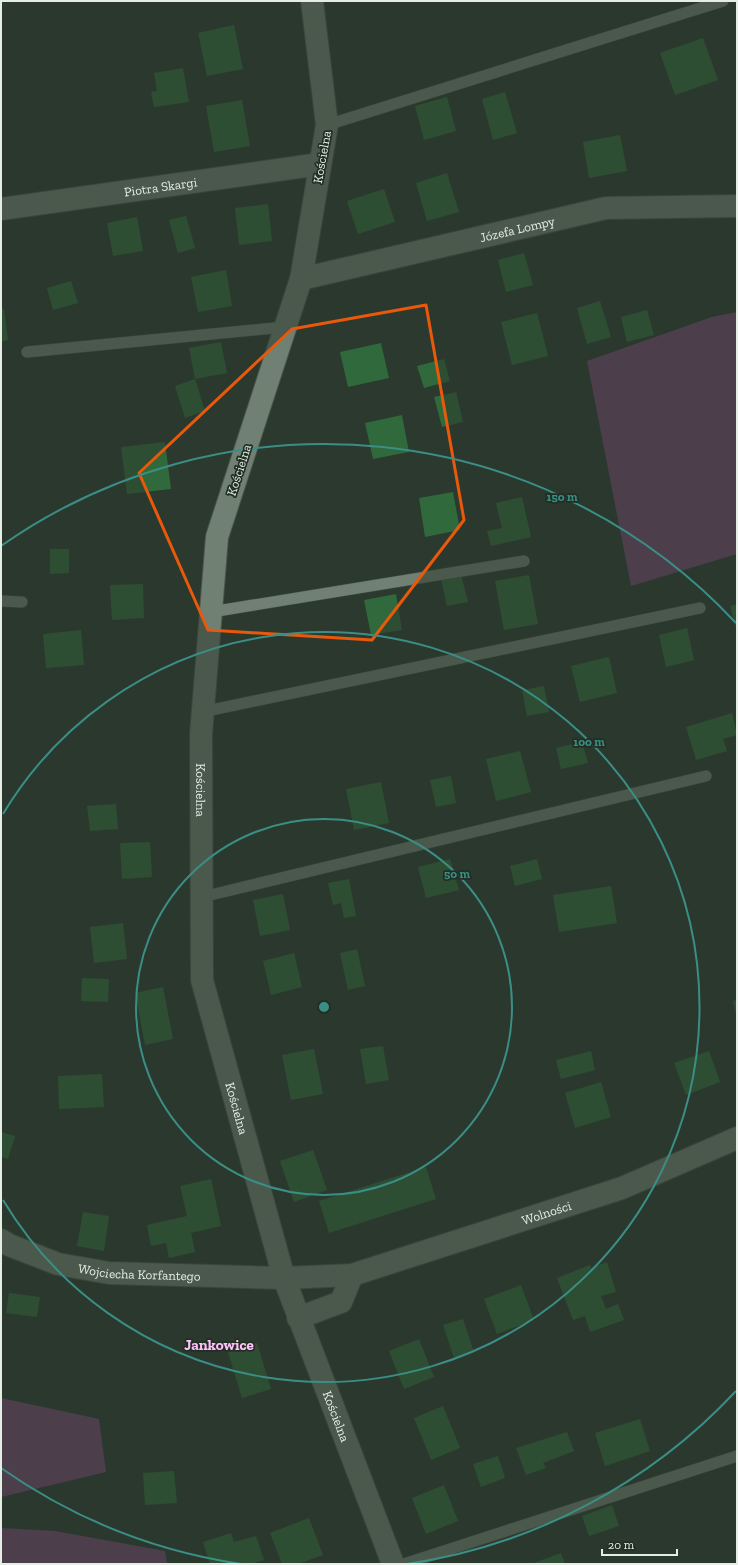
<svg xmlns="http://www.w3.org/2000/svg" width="738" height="1565" font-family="'Zilla Slab',serif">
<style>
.green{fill:#734770}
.building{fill:#30693b}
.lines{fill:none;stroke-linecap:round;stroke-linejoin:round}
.lane-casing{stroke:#4a564c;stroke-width:12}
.street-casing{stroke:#4a564c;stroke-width:24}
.lane{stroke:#708072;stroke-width:11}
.street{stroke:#708072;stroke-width:22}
.marked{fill:none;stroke:#e8590c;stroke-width:3;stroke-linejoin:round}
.ring{fill:none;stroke:#3a8e86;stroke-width:2}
.labels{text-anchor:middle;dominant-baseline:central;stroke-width:3.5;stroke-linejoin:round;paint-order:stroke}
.street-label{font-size:13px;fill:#e5ede5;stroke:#222f24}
.quarter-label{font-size:15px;font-weight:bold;fill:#ffc2fa;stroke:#222f24}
.centre{fill:#3a8e86;stroke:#222f24;stroke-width:2}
.ring-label{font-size:12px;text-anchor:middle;font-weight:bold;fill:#3a8e86;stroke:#222f24;stroke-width:3.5;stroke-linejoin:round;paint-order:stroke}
</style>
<rect width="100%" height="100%" fill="#2c392e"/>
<g class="green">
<path d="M 737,312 L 737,554 L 631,586 L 587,361 L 712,317 Z"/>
<path d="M 1,1398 L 99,1419 L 106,1472 L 1,1497 Z"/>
<path d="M 1,1528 L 55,1531 L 165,1551 L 167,1564 L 1,1564 Z"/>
</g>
<g class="building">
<path d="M 234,25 L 243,69 L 207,76 L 198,33 Z"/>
<path d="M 703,38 L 718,80 L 675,95 L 660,53 Z"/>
<path d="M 183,68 L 189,102 L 154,107 L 151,92 L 157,91 L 154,73 Z"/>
<path d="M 505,92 L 517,133 L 493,140 L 482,99 Z"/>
<path d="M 447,97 L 456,131 L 424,140 L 415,106 Z"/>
<path d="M 242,100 L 250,146 L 214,152 L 206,106 Z"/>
<path d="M 620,135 L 627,171 L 589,178 L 583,142 Z"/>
<path d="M 447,173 L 459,212 L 427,221 L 416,183 Z"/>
<path d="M 384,189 L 395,222 L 358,234 L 347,201 Z"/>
<path d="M 268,204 L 272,241 L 239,245 L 235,208 Z"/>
<path d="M 186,216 L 195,248 L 178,253 L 169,220 Z"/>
<path d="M 137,217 L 143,251 L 113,256 L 107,223 Z"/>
<path d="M 524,253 L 533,285 L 506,292 L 498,260 Z"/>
<path d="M 226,270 L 232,306 L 198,312 L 191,277 Z"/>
<path d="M 71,281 L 78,303 L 53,310 L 47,288 Z"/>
<path d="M 600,301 L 611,337 L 587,344 L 577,308 Z"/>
<path d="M 1,309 L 4,309 L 8,340 L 1,342 Z"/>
<path d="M 647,310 L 654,335 L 627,342 L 621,317 Z"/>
<path d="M 537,313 L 548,356 L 512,365 L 501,322 Z"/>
<path d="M 221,342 L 227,373 L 195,379 L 189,348 Z"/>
<path d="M 381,343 L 389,378 L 348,387 L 340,352 Z"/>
<path d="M 444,359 L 450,381 L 424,388 L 417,366 Z"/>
<path d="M 195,379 L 205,411 L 185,418 L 175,386 Z"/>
<path d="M 456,392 L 463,422 L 442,427 L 434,397 Z"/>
<path d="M 402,415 L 409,452 L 373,459 L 365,423 Z"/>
<path d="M 165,442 L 171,489 L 127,494 L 121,447 Z"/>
<path d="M 453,492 L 460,530 L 425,537 L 419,498 Z"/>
<path d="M 522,497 L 531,537 L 491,546 L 487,531 L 502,528 L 496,503 Z"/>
<path d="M 50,549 L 69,549 L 69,573 L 50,574 Z"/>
<path d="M 461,575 L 468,602 L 447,606 L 441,579 Z"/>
<path d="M 529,575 L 538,624 L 504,630 L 495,581 Z"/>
<path d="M 143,584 L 144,618 L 112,620 L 110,585 Z"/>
<path d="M 396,594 L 402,630 L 371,635 L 364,600 Z"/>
<path d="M 737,604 L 737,631 L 730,606 Z"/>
<path d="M 687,628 L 694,660 L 666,667 L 659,635 Z"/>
<path d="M 81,630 L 84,665 L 46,668 L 43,634 Z"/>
<path d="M 609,657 L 617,693 L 580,702 L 571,666 Z"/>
<path d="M 544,686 L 549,712 L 527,716 L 522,690 Z"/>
<path d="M 732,713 L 737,735 L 723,739 L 727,751 L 696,760 L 686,727 Z"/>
<path d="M 582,742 L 588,763 L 561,769 L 556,748 Z"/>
<path d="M 520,751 L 531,792 L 496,801 L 486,759 Z"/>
<path d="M 451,776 L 456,803 L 436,807 L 430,780 Z"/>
<path d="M 381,782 L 389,823 L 354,830 L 346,789 Z"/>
<path d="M 116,804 L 118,829 L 90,831 L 87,806 Z"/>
<path d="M 150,842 L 152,877 L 122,879 L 120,843 Z"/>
<path d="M 450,859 L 459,890 L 426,898 L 418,867 Z"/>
<path d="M 537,859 L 542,879 L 515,886 L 510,866 Z"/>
<path d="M 349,879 L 356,916 L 344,918 L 341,903 L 333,905 L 328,883 Z"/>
<path d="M 611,886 L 617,923 L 559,932 L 553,895 Z"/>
<path d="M 283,894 L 290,930 L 260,936 L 253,900 Z"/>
<path d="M 123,923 L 127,959 L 94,963 L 90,927 Z"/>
<path d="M 357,949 L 365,986 L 348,990 L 340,953 Z"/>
<path d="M 294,953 L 302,987 L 271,995 L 263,961 Z"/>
<path d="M 82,978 L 109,979 L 108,1002 L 81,1001 Z"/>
<path d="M 163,987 L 173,1039 L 145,1045 L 135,993 Z"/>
<path d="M 737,1000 L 737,1013 L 736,1013 L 733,1001 Z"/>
<path d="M 383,1046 L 389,1080 L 366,1084 L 360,1049 Z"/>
<path d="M 314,1049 L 323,1094 L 291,1100 L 282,1055 Z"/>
<path d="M 591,1051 L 595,1070 L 561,1079 L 556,1060 Z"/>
<path d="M 709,1051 L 720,1082 L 686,1095 L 674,1063 Z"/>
<path d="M 102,1074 L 104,1107 L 59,1109 L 58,1076 Z"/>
<path d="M 601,1082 L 611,1117 L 575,1128 L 565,1093 Z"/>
<path d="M 1,1132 L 15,1136 L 8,1159 L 1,1157 Z"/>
<path d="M 313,1150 L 327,1190 L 294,1202 L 280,1161 Z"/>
<path d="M 426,1167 L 436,1199 L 329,1233 L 319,1201 Z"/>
<path d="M 211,1179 L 221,1226 L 191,1233 L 195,1252 L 169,1258 L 166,1243 L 151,1246 L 147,1225 L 187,1216 L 180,1186 Z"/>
<path d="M 83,1212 L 109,1216 L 104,1251 L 77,1246 Z"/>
<path d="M 607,1262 L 616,1292 L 601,1296 L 606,1309 L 618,1304 L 624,1320 L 590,1332 L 585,1316 L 573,1320 L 557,1278 L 590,1265 L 591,1268 Z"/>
<path d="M 521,1285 L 534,1320 L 497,1334 L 484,1299 Z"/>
<path d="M 9,1293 L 40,1297 L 37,1317 L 6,1313 Z"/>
<path d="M 463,1319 L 474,1352 L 454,1358 L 443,1325 Z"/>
<path d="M 419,1339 L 434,1377 L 404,1389 L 389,1351 Z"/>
<path d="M 257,1343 L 271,1389 L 242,1398 L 228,1352 Z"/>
<path d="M 443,1406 L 460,1448 L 431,1460 L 414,1418 Z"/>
<path d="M 640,1419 L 650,1451 L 605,1466 L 595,1433 Z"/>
<path d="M 567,1432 L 574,1451 L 543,1463 L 546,1468 L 526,1475 L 516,1448 Z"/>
<path d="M 498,1456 L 505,1478 L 481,1487 L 473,1464 Z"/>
<path d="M 174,1471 L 177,1503 L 145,1505 L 143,1473 Z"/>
<path d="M 444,1485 L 458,1521 L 426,1534 L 412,1498 Z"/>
<path d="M 612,1505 L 619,1526 L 589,1536 L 582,1516 Z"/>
<path d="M 309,1518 L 323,1555 L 298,1564 L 282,1564 L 270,1533 Z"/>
<path d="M 231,1533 L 234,1542 L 256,1536 L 264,1560 L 251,1564 L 210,1564 L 203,1542 Z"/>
<path d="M 561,1553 L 565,1564 L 531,1564 Z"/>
</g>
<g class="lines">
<defs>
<g id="lane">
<path d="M 327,125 L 723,1"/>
<path d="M 27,352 L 285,327"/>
<path d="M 1,601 L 22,602"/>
<path d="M 211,612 L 524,561"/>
<path d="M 202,712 L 700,608"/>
<path d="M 202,897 L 706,776"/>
<path d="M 404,1564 L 737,1456"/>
</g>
<g id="street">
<path id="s1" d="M 312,1 L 327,125 L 301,279 L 217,537 L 201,734 L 202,980 L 284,1278 L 393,1564"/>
<path id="s2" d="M 1,209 L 320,164"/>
<path id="s3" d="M 301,279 L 606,208 L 737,206"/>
<path id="s4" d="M 1,1240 L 9,1245 L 58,1264 L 109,1273 L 284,1278 L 352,1275 L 622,1188 L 737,1138"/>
<path d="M 298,1318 L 341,1302 L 352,1275"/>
</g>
</defs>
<use href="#lane" class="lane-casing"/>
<use href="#street" class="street-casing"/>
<use href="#lane" class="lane"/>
<use href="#street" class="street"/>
</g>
<path d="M0 0H738V1565H0ZM 426,305 L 464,520 L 372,640 L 208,630 L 139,473 L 292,329 Z" fill="#2c392e" fill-opacity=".55" fill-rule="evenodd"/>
<path class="marked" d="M 426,305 L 464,520 L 372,640 L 208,630 L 139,473 L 292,329 Z"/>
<g class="ring">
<circle cx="324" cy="1007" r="188"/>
<path d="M3 814A375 375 0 1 1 3 1200"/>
<path d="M736 1391A563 563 0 0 1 407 1564M241 1564A563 563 0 0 1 1 1468M1 546A563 563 0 0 1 736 623"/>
</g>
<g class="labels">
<g class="street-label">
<text transform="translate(322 157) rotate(-80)">Kościelna</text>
<text stroke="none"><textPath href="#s2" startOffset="161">Piotra Skargi</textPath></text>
<text stroke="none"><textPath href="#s3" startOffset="222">Józefa Lompy</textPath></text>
<text transform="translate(239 470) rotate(-72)">Kościelna</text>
<text stroke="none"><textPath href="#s1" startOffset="806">Kościelna</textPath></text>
<text stroke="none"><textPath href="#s1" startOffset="1129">Kościelna</textPath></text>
<text stroke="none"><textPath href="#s4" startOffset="561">Wolności</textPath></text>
<text stroke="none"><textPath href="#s4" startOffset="144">Wojciecha Korfantego</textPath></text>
<text stroke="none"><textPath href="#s1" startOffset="1453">Kościelna</textPath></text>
</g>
<g class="quarter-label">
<text x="219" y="1345">Jankowice</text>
</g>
</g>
<circle cx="324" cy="1007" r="6" class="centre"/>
<g class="ring-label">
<text x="562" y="501">150 m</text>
<text x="589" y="746">100 m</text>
<text x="457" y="878">50 m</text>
</g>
<rect width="738" height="1565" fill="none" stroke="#e5ede5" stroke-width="4"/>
<path d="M602 1549v6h75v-6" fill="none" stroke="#e5ede5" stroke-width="2"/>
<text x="608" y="1549" font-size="12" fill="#e5ede5" stroke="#222f24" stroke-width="3" paint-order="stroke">20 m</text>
</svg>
